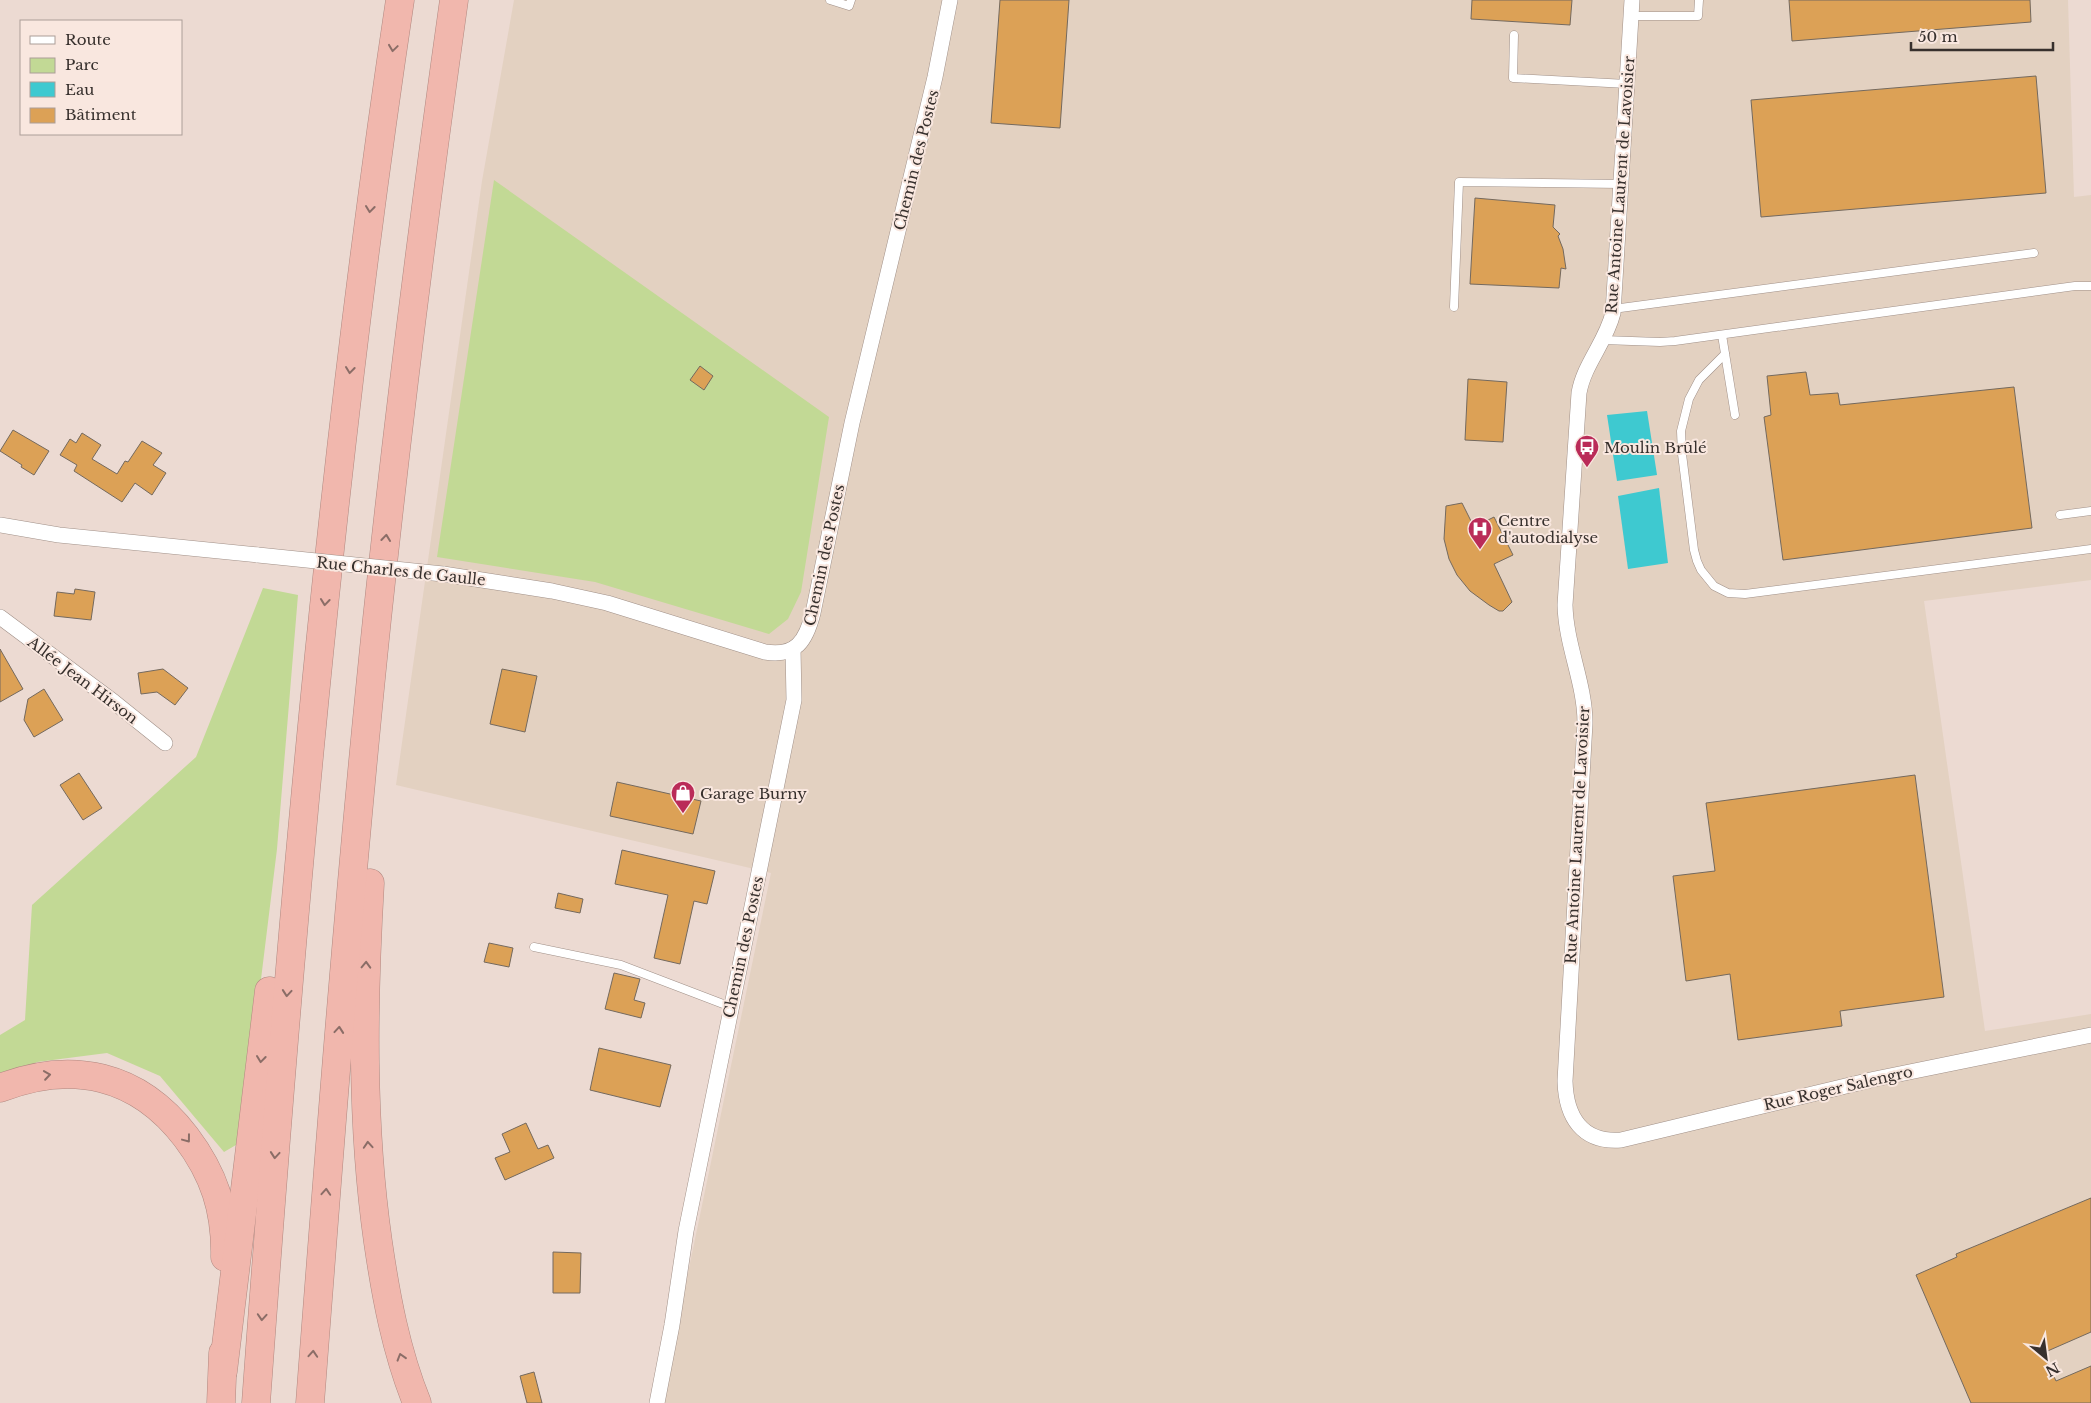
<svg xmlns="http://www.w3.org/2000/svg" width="2091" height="1403" font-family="'Libre Baskerville',serif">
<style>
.industrial{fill:#e3d1c1}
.green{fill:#c2d995}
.water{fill:#3ec9d0}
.building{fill:#dca156;stroke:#74695e}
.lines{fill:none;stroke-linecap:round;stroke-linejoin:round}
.lane-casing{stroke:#a09088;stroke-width:9}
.street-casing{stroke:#a09088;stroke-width:16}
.highway-casing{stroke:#b08880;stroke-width:29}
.lane{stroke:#fff;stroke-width:8}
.street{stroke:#fff;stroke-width:15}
.highway{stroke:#f1b7ad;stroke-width:28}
.street-bridge-casing{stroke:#a09088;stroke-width:16;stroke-linecap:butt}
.street-bridge{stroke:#fff;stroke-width:15}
.oneway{stroke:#8b6d67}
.labels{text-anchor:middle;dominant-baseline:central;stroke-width:4;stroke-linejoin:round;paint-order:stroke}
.street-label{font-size:15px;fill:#37302d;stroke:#f9e7df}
.poi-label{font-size:15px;fill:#37302d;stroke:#f9e7df;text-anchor:start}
</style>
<rect width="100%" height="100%" fill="#ecdad2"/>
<path class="industrial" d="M 514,0 L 2068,0 L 2074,197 L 2091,195 L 2091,580 L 1924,601 L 1985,1031 L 2091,1014 L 2091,1403 L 661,1403 L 771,873 L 396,785 L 482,181 Z"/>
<g class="green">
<path d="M 494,180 L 829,417 L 801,592 L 788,619 L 769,634 L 595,582 L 437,557 Z"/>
<path d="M 263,588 L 298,595 L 277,849 L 241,1142 L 224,1152 L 160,1076 L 107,1053 L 37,1062 L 0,1081 L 0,1035 L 25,1020 L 32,905 L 196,757 Z"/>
</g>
<g class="water">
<path d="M 1647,411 L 1657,475 L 1617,481 L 1607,415 Z"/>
<path d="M 1659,488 L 1668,563 L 1628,569 L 1618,496 Z"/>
</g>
<g class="building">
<path d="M 1000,0 L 1069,0 L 1060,128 L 991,123 Z"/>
<path d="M 1472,0 L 1572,0 L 1570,25 L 1471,19 Z"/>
<path d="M 1789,0 L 2030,0 L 2031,22 L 1792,41 Z"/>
<path d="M 2036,76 L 2046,193 L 1761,217 L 1751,100 Z"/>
<path d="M 1475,198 L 1555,205 L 1553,227 L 1560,234 L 1558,236 L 1563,249 L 1566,269 L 1561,268 L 1559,288 L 1470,284 Z"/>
<path d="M 700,366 L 713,376 L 704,390 L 690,380 Z"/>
<path d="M 1806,372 L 1810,395 L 1838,393 L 1840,405 L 2014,387 L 2032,528 L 1783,560 L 1764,417 L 1771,415 L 1767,376 Z"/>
<path d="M 1468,379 L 1507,382 L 1503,442 L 1465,440 Z"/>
<path d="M 13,430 L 49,451 L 34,475 L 21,467 L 22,465 L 0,451 Z"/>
<path d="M 82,433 L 101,445 L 92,459 L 117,474 L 125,461 L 128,462 L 142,441 L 162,453 L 153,465 L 166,473 L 152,495 L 135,483 L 122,502 L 74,471 L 77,465 L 60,455 L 70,439 L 76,443 Z"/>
<path d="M 1462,503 L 1474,527 L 1494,517 L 1513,555 L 1494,564 L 1512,602 L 1503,611 L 1499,611 L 1489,605 L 1470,591 L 1457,575 L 1449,559 L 1444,539 L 1446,506 Z"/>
<path d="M 75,589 L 95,592 L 91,620 L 54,616 L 57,592 L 74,594 Z"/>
<path d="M 0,649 L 23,689 L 0,702 Z"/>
<path d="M 163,669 L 188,688 L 175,705 L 157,692 L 141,694 L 138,673 Z"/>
<path d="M 502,669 L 537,676 L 525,732 L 490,724 Z"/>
<path d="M 44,689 L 63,720 L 34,737 L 24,720 L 28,699 Z"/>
<path d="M 79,773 L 102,808 L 83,820 L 60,785 Z"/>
<path d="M 1915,775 L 1944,997 L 1840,1011 L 1842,1026 L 1738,1040 L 1730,974 L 1686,981 L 1673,876 L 1715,871 L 1706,803 Z"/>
<path d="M 617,782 L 701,801 L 693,834 L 610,816 Z"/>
<path d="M 622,850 L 715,871 L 707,904 L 694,901 L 680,964 L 654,958 L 668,895 L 615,884 Z"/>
<path d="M 558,893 L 583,899 L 580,913 L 555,908 Z"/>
<path d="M 489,943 L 513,948 L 509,967 L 484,962 Z"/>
<path d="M 614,973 L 640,979 L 634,1000 L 645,1003 L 641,1018 L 605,1009 Z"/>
<path d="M 599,1048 L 671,1065 L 660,1107 L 590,1090 Z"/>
<path d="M 526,1123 L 538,1149 L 548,1145 L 554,1158 L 505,1180 L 495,1158 L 510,1152 L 502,1134 Z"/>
<path d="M 2091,1198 L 2091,1332 L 2043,1353 L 2056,1381 L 2091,1366 L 2091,1403 L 1971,1403 L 1916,1275 L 1957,1257 L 1956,1254 Z"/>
<path d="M 553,1252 L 581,1253 L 580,1293 L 553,1293 Z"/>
<path d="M 534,1372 L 542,1403 L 527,1403 L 520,1376 Z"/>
</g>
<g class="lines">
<defs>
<g id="lane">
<path d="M 830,0 L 849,6 L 851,0"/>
<path d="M 1631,16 L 1698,16 L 1699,0"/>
<path d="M 1514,35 L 1513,78 L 1627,84"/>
<path d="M 1454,307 L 1459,182 L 1621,184"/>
<path d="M 1613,309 L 2034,253"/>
<path d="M 1722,335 L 1735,415"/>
<path d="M 1603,340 L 1660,342 L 1675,341 L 2075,286 L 2091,286"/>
<path d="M 1725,354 L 1699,380 L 1689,399 L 1681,431 L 1682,454 L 1694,550 L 1697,561 L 1701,570 L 1714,586 L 1728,593 L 1745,594 L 2091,549"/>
<path d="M 2060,515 L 2091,511"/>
<path d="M 534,947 L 621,965 L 731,1007"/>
</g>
<g id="street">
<path d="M 1632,0 L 1613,313 C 1606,342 1584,364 1579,393 L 1565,605 C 1566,646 1585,683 1585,723 L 1565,1081 C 1566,1117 1582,1143 1621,1140 L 1875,1079 L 2091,1035"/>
<path d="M 0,525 L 59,535 L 258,555"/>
<path d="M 443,574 L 552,591 L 607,603 L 765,652 C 796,657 806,641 813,613 L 852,423 L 935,77 L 950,0"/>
<path d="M 0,617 L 114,702 L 165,743"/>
<path d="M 657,1403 L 672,1325 L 686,1231 L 794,700 L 793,649"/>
</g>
<g id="highway">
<path d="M 370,883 C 363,1003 361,1123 378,1242 C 386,1297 396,1351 417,1403"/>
<path d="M 0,1088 C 72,1060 138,1074 186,1137 C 214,1174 226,1210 225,1257"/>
<path d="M 223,1371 L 269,991"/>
<path d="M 221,1403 L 223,1353"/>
<path d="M 256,1403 C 290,934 330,465 400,0"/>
<path d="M 310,1403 C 330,1141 350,880 377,619 C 399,412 425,206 454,0"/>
</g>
</defs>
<use href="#lane" class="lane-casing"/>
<use href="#street" class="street-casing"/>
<use href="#highway" class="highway-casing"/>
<use href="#lane" class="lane"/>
<use href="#street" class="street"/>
<use href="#highway" class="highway"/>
<defs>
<path id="street-bridge" d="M 258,555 L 443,574"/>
</defs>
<use href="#street-bridge" class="street-bridge-casing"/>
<use href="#street-bridge" class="street-bridge"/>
</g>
<defs><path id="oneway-chevron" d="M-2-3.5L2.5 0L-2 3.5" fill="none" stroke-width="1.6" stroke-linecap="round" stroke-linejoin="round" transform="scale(1.25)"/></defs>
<g class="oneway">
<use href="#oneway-chevron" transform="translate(393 48) rotate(98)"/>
<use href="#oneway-chevron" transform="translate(370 209) rotate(97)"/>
<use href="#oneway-chevron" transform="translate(350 370) rotate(97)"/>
<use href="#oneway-chevron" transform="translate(386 538) rotate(-84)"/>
<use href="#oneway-chevron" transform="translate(325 602) rotate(96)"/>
<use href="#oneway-chevron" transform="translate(366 965) rotate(-88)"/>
<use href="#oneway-chevron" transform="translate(287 993) rotate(95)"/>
<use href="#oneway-chevron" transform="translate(339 1030) rotate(-85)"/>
<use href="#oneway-chevron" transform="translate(261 1059) rotate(97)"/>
<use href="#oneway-chevron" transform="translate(47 1075) rotate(-8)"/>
<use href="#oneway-chevron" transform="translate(187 1139) rotate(53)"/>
<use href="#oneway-chevron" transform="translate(368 1145) rotate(-94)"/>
<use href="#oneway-chevron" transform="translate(275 1155) rotate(95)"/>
<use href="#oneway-chevron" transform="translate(326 1192) rotate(-86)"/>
<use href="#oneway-chevron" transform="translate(262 1317) rotate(94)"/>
<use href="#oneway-chevron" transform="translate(313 1354) rotate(-86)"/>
<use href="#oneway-chevron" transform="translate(401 1357) rotate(-107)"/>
</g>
<defs>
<symbol id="bus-pin" viewBox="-11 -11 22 30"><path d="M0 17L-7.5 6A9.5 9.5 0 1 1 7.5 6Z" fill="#ba2b58" stroke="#f9e7df"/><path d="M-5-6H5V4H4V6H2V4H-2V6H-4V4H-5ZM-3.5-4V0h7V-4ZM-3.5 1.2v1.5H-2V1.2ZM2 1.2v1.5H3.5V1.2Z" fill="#fff"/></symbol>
<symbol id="hospital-pin" viewBox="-11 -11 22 30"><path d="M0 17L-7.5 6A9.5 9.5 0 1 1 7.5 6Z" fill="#ba2b58" stroke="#f9e7df"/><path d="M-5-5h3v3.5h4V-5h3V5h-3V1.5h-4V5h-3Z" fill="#fff"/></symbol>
<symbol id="shop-pin" viewBox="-11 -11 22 30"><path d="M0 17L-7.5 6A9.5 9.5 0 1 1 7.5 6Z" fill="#ba2b58" stroke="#f9e7df"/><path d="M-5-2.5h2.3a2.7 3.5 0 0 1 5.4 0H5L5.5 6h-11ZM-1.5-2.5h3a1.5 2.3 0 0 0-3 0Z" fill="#fff"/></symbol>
</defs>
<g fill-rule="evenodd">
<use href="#bus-pin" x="1573" y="433" width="28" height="38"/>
<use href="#hospital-pin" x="1466" y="515" width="28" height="38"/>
<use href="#shop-pin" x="669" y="779" width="28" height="38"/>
</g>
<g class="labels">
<g class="street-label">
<text transform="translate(916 160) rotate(-76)">Chemin des Postes</text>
<text transform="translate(1620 185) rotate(-86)">Rue Antoine Laurent de Lavoisier</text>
<text transform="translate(824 555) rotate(-78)">Chemin des Postes</text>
<text transform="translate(401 571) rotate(6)">Rue Charles de Gaulle</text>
<text transform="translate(83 680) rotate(37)">Allée Jean Hirson</text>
<text transform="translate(1577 835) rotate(-87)">Rue Antoine Laurent de Lavoisier</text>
<text transform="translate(743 947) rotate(-78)">Chemin des Postes</text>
<text transform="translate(1838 1088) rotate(-13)">Rue Roger Salengro</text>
</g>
<g class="poi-label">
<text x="1604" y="447">Moulin Brûlé</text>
<text x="1498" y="520">Centre<tspan x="1498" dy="17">d'autodialyse</tspan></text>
<text x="700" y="793">Garage Burny</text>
</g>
</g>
<rect x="20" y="20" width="162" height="115" fill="#f9e7df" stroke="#ab9e98"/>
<rect x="30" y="36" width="25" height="8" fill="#ffffff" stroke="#ab9e98"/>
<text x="65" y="45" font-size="15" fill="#37302d">Route</text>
<rect x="30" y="58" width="25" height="15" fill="#c2d995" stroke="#ab9e98"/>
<text x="65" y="70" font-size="15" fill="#37302d">Parc</text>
<rect x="30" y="82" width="25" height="15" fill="#3ec9d0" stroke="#ab9e98"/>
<text x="65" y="95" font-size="15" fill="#37302d">Eau</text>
<rect x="30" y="108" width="25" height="15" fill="#dca156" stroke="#ab9e98"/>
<text x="65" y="120" font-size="15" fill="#37302d">Bâtiment</text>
<g transform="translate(2046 1358) rotate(151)" stroke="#f9e7df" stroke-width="4" paint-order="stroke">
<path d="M0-4L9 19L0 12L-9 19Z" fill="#37302d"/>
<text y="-8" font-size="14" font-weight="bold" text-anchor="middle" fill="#37302d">N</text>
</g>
<path d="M1911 42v8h142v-8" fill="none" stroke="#37302d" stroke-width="2.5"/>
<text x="1918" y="42" font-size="15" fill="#37302d" stroke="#f9e7df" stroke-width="4" paint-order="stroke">50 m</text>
</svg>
